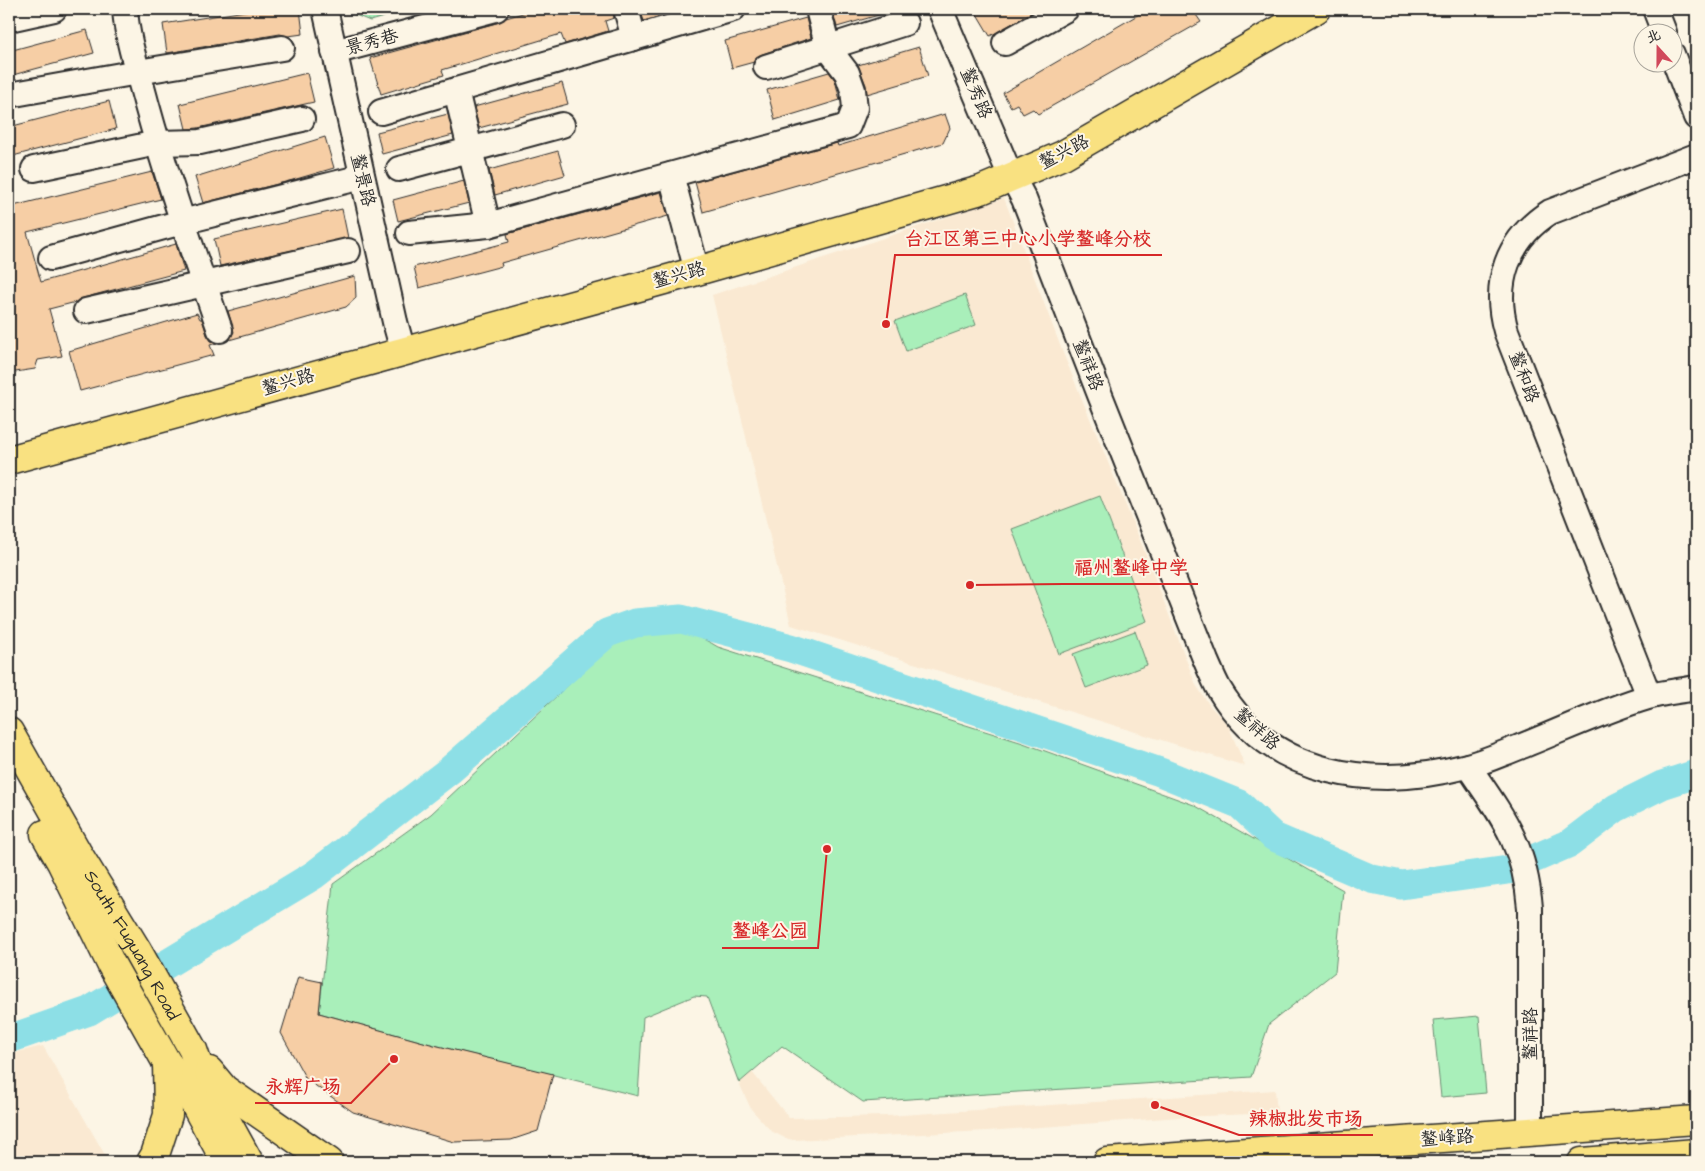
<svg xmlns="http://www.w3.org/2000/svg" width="1705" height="1171" font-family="'Architects Daughter','LXGW WenKai TC',sans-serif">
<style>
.built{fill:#fae9d2}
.green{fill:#a9efba;stroke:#6a8d72}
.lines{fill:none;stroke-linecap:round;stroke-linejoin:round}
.river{stroke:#8ddfe6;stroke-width:29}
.building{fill:#f6cea5;stroke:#2b2b2b}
.minor-casing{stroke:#2b2b2b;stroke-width:28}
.major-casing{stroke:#2b2b2b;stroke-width:31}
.minor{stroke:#fcf5e5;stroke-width:24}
.major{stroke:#f9e181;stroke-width:28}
.labels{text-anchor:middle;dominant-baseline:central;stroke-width:4;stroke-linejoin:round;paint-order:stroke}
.street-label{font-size:18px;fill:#2b2b2b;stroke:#fcf5e5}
.leader{fill:none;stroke:#d62828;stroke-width:2}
.callout-dot{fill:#d62828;stroke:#fcf5e5;stroke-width:2}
.callout-label{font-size:19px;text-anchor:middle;font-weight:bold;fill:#d62828;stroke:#fcf5e5;stroke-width:4;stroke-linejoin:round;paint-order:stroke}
</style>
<rect width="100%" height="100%" fill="#fcf5e5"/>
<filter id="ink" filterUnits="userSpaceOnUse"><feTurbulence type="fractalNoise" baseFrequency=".02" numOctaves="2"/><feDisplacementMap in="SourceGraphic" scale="10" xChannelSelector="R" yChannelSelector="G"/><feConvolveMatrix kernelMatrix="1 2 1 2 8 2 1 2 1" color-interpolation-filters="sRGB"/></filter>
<g filter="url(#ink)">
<g class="built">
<path d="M 1004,198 L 1063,353 L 1142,545 L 1196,685 L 1210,706 L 1228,725 L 1245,766 L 791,625 L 712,295 Z"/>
<path d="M 43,1046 L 109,1162 L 9,1162 L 9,1054 Z"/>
<path d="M 752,1072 L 789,1118 L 887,1116 L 1275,1090 L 1277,1113 L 1180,1117 L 987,1131 L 793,1140 L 785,1138 L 771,1131 L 751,1109 L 739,1083 Z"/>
</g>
<g class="green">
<path d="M 341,9 L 411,9 L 370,21 Z"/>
<path d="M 965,295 L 976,325 L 906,351 L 895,321 Z"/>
<path d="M 1100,496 L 1147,621 L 1059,654 L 1012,529 Z"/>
<path d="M 662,630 C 683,630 700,636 718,647 L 1023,743 L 1194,805 L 1343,890 L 1335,972 L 1269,1024 L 1251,1077 L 863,1102 L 782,1046 L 739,1083 L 707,997 L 694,996 L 643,1017 L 638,1096 L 434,1045 L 319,1013 L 333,884 L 431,814 L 612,644 L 629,636 Z"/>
<path d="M 1135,631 L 1147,665 L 1086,688 L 1073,654 Z"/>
<path d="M 1479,1016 L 1486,1093 L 1441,1097 L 1433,1020 Z"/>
</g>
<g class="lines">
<path class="river" d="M 9,1039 L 89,1011 L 314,875 L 450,770 L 607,633 L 635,623 L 681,619 L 791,648 L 1160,772 L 1239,804 L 1274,837 L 1372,879 L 1401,885 L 1508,870 L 1570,843 L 1616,808 L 1662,785 L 1696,774"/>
</g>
<g class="building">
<path d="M 258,9 L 300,9 L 303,34 L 288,36 L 280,34 L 167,53 L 163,24 Z"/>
<path d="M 536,9 L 613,9 L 614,18 L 605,21 L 608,31 L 565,44 L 561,34 L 442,70 L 444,75 L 381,94 L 370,58 L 500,22 L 506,18 Z"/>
<path d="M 640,9 L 685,9 L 644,21 Z"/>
<path d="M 832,9 L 888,9 L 889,12 L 837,27 Z"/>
<path d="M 974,9 L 1038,9 L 990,36 Z"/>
<path d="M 1148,9 L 1192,9 L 1201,22 L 1038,114 L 1033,109 L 1023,114 L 1017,104 L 1011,107 L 1003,93 Z"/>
<path d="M 806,18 L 811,38 L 762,54 L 756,57 L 754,62 L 732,68 L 725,41 Z"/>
<path d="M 87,30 L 94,53 L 9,76 L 9,51 Z"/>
<path d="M 919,47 L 928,76 L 867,94 L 866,85 L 858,65 Z"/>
<path d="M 829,72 L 835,80 L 840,100 L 775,120 L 767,90 Z"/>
<path d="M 307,73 L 314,102 L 198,128 L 186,129 L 180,104 Z"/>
<path d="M 562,83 L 568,104 L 479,128 L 474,107 Z"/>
<path d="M 109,101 L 116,129 L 9,157 L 9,127 Z"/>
<path d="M 448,114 L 453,135 L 382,154 L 377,132 Z"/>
<path d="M 945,114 L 950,128 L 943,143 L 703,212 L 695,182 L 837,143 L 838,146 Z"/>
<path d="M 325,137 L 334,168 L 293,180 L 203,203 L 195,177 Z"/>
<path d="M 558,151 L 565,175 L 495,195 L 489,170 Z"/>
<path d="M 152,172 L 161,199 L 27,232 L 41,282 L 176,244 L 184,271 L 83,298 L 76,302 L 49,309 L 62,356 L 38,360 L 35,369 L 9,373 L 9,207 Z"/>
<path d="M 464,181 L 469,203 L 398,221 L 393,200 Z"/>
<path d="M 661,192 L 668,216 L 501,263 L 502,266 L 419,288 L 414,267 L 509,242 L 507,234 Z"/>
<path d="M 342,209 L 348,238 L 220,266 L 214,239 Z"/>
<path d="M 355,276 L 356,298 L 346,307 L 229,340 L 234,332 L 228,311 Z"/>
<path d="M 197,313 L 200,319 L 202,319 L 207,335 L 211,341 L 217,343 L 210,345 L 214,355 L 80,391 L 69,351 Z"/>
<path d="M 298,977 L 322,982 L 319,1013 L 434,1045 L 553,1074 L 538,1131 L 511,1140 L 454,1142 L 353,1112 L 306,1079 L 281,1033 Z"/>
</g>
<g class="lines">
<defs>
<g id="minor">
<path d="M 125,9 C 127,41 138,71 146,102 C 167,179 194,255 220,330"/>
<path d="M 325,9 L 395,322 L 403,351"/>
<path d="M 626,9 L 634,38"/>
<path d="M 940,9 L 1005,163 L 1024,199 L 1100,395 L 1206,661 C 1210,670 1214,680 1219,689 C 1272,778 1374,790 1467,766 C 1484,762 1501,754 1517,748 C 1560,731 1604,710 1648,697 C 1663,692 1680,691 1696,688"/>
<path d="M 1655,9 L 1664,32"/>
<path d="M 9,19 L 54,9"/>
<path d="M 1005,43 L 1066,9"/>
<path d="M 334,52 L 496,9"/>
<path d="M 1672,54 L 1696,117"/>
<path d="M 766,67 L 905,23"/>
<path d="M 456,90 L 488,225"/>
<path d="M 9,95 L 138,72 L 282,48"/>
<path d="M 381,112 L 733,9"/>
<path d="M 34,169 L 157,143 L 200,142 L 302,119"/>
<path d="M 399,169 L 562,125"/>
<path d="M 671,175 L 697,271"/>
<path d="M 409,233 L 488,225 L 848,126 L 855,108 L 853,90 L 847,73 L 828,48 L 818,9"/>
<path d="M 51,258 L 182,222 L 362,177"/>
<path d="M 86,311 L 348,251"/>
<path d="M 1649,696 L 1506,331 C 1492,282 1508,239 1550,212 L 1696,156"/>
<path d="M 1468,766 C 1502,816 1525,844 1530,908 L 1530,1133"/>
</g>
<g id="major">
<path d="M 9,460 L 697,271 L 981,190 L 1063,155 L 1316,9"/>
<path id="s1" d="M 9,732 L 77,852 L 137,950 L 193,1050 L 202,1077 L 249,1162"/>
<path d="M 45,834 L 61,862 L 111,964 L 167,1063 L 185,1086 L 226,1162"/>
<path d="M 209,1071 L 224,1089 L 329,1162"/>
<path d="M 151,1162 L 155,1155 L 168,1115 L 167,1063"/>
<path d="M 1107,1162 L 1696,1120"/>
<path d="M 1582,1162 L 1696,1153"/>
</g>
</defs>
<use href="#minor" class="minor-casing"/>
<use href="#major" class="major-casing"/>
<use href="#minor" class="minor"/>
<use href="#major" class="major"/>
</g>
</g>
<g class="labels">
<g class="street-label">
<text transform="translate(372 42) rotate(-15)">景秀巷</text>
<text transform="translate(976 93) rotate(67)">鳌秀路</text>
<text transform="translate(1064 152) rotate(-27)">鳌兴路</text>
<text transform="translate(363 180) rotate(77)">鳌景路</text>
<text transform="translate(679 275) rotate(-15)">鳌兴路</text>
<text transform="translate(1088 365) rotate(69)">鳌祥路</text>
<text transform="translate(1524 377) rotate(69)">鳌和路</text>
<text transform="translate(288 382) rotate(-16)">鳌兴路</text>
<text transform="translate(1257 729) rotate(42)">鳌祥路</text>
<text stroke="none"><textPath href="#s1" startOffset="246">South Fuguang Road</textPath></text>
<text transform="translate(1530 1034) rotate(-90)">鳌祥路</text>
<text transform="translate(1447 1138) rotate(-4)">鳌峰路</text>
</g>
</g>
<path class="leader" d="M886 324L895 255H1162M970 585L1064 584H1198M827 849L818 948H722M394 1059L351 1103H255M1155 1105L1239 1135H1373"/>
<g class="callout-dot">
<circle cx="886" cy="324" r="5"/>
<circle cx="970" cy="585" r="5"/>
<circle cx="827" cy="849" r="5"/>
<circle cx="394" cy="1059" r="5"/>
<circle cx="1155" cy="1105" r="5"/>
</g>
<g class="callout-label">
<text x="1028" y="245">台江区第三中心小学鳌峰分校</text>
<text x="1131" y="574">福州鳌峰中学</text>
<text x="770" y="937">鳌峰公园</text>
<text x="303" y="1093">永辉广场</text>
<text x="1306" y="1125">辣椒批发市场</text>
</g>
<rect width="1705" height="1171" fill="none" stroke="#fcf5e5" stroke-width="30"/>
<rect x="15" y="15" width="1675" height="1141" fill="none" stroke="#2b2b2b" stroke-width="2" filter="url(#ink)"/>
<g transform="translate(1658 48) rotate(339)"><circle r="24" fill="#fcf5e5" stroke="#a8a49b"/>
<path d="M0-4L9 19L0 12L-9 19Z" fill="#d1495b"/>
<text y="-8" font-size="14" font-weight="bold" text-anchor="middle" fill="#2b2b2b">北</text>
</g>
</svg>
